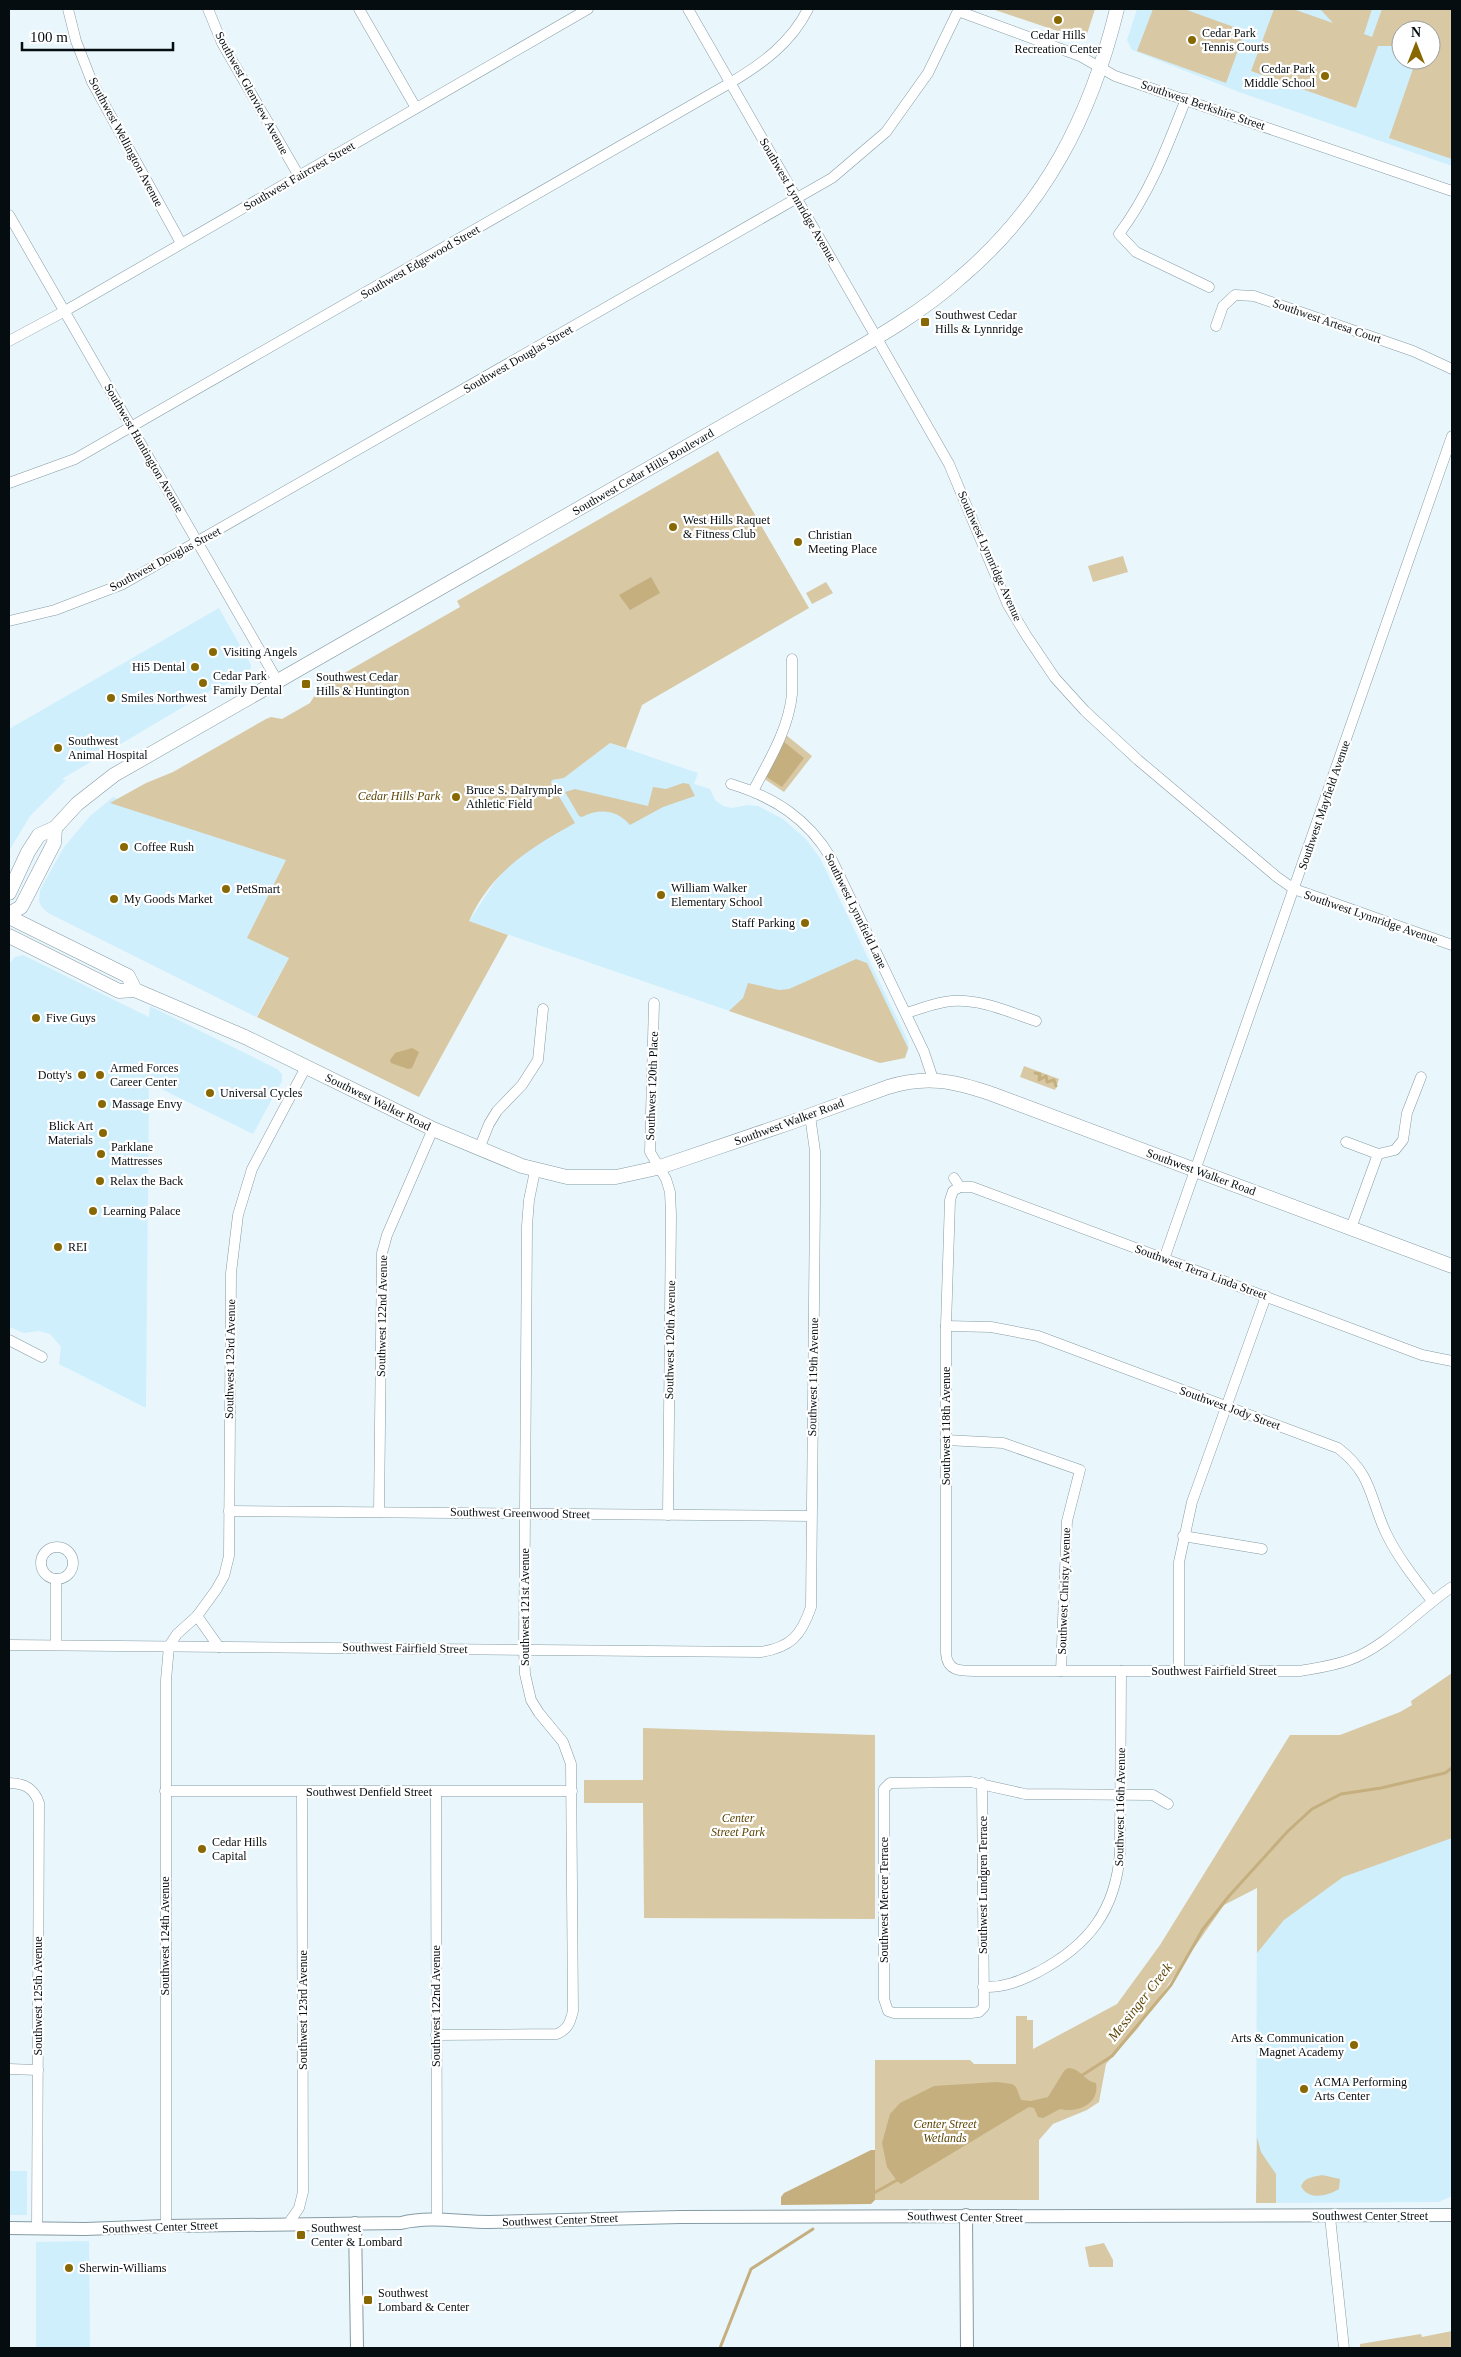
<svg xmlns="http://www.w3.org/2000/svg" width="1461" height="2357" font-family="'Times New Roman',serif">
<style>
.built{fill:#d0effd;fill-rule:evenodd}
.green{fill:#d8c8a4}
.water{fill:#c5af7f}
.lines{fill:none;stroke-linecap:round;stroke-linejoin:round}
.stream{stroke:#c5af7f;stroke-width:3}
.minor-casing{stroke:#869ba4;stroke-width:11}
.tertiary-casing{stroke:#869ba4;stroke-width:14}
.secondary-casing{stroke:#869ba4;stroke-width:15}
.minor{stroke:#fff;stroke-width:10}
.tertiary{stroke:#fff;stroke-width:12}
.secondary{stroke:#fff;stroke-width:14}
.poi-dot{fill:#876803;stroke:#fff;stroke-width:2}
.labels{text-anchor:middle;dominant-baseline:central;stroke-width:4.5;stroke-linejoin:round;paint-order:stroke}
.poi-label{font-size:12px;fill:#060d10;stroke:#fff;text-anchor:start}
.street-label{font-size:12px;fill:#060d10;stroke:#fff}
.park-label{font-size:12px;font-style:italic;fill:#5b4505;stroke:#fff}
.water-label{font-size:14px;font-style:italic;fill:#5d4708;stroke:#fff}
</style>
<rect width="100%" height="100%" fill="#e9f7fd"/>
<g class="built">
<path d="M 1137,9 L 1452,9 L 1452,166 L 1239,92 L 1132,50 L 1127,40 ZM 1401,30 L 1431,30 L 1431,60 L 1401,60 Z"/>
<path d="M 219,608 L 251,665 L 251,669 L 221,687 L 220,685 L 62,779 L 66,780 L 30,816 L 9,851 L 9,729 Z"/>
<path d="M 610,743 L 698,773 L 694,784 L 710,789 L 715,800 L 723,806 L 732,808 L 747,805 L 758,806 L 783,819 L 806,839 L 820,858 L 908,1041 L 909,1048 L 907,1054 L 880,1063 L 469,921 L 496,880 L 515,860 L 534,846 L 552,780 L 564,778 Z"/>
<path d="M 113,797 L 291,859 L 289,958 L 256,1017 L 48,913 L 41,906 L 39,901 L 40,890 L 64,847 L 90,816 Z"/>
<path d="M 23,955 L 149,1017 L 150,1006 L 277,1069 L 282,1074 L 282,1081 L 253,1134 L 149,1083 L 146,1408 L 59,1364 L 61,1347 L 50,1334 L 39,1331 L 24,1333 L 9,1327 L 9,964 L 15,957 Z"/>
<path d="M 1452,1771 L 1452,2196 L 1439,2202 L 1256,2203 L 1257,1887 Z"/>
<rect x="9" y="2171" width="18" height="44"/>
<path d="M 89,2241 L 90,2348 L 36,2348 L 36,2242 Z"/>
</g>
<g class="green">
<path d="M 992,9 L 1095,9 L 1087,34 L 1081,39 Z"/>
<path d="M 1153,9 L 1184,9 L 1245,31 L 1226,83 L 1137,51 Z"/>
<path d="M 1274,9 L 1293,9 L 1333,23 L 1320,9 L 1372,9 L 1364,34 L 1372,37 L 1382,9 L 1452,9 L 1452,159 L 1389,138 L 1416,60 L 1431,60 L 1431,30 L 1401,30 L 1401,46 L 1378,46 L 1356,108 L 1251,71 Z"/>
<path d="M 718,451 L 809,608 L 642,705 L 626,748 L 610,743 L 564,778 L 552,780 L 551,783 L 575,823 C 530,848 491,872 469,921 L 508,935 L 419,1097 L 257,1017 L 289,958 L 247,938 L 286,860 L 110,803 L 146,783 L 173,772 L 266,719 L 271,717 L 282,719 L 310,703 L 320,687 L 460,607 L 457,601 Z"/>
<path d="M 1123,556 L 1128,572 L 1093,582 L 1088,566 Z"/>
<path d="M 826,582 L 833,593 L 812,604 L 806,593 Z"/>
<path d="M 786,735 L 812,756 L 784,792 L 763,778 Z"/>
<path d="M 683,783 L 689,784 L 695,796 L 663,807 L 630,825 C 617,810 600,808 582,817 L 579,816 L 565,792 L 575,789 L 648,806 L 653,787 L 666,789 Z"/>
<path d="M 856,959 L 867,963 L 908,1048 L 905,1058 L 880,1063 L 729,1011 L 743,998 L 748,983 L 779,990 L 789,989 Z"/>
<path d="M 1024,1066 L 1059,1079 L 1055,1090 L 1020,1077 Z"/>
<path d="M 1452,1673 L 1452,1838 L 1343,1877 L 1284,1920 L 1257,1953 L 1257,1888 L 1224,1905 L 1138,2028 L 1106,2064 L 1099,2102 L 1087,2110 L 1053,2124 L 1039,2140 L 1039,2200 L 875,2200 L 875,2060 L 970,2060 L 974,2064 L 1016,2064 L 1016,2016 L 1027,2016 L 1027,2020 L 1033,2020 L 1033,2049 L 1117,2004 L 1160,1945 L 1290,1735 L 1340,1735 L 1400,1712 L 1412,1705 L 1411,1701 Z"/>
<path d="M 643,1728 L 875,1735 L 875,1919 L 644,1918 L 643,1803 L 584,1803 L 584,1780 L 643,1780 Z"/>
<path d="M 1257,2137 L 1261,2152 L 1276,2174 L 1276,2203 L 1256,2203 Z"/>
<path d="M 1322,2175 L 1340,2179 L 1339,2189 C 1328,2196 1308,2201 1301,2186 C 1305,2177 1313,2177 1322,2175 Z"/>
<path d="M 1104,2243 L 1113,2260 L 1113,2267 L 1089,2267 L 1085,2247 Z"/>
<path d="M 1452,2331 L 1452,2348 L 1360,2348 L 1360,2344 L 1421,2334 L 1422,2337 Z"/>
</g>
<g class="water">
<path d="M 651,577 L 660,593 L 630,610 L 619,595 Z"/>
<path d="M 784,742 L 804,758 L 782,787 L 765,776 Z"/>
<path d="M 412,1048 L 419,1052 L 412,1068 L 408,1069 L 391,1063 L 390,1060 L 395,1053 Z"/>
<path d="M 1068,2068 C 1082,2069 1084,2081 1096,2083 C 1100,2105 1076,2113 1060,2109 L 1043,2118 L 1038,2117 L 1034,2108 L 1029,2107 L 901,2184 L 897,2181 L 887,2167 L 882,2143 L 890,2114 L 900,2103 L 934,2086 L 997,2082 L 1012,2084 L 1016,2087 L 1021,2100 L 1031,2101 L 1048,2097 L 1064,2071 Z"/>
<path d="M 871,2150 L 875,2150 L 875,2200 L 871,2204 L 781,2205 L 781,2197 L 784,2193 Z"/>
</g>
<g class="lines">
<g class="stream">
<path d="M 1035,1073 L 1040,1074 L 1039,1080 L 1046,1076 L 1047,1082 L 1054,1080 L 1056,1086"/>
<path d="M 1081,2076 L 1112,2056 L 1171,1985 L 1203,1929 L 1229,1896 L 1288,1831 L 1312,1809 L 1341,1794 L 1381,1788 L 1445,1773 L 1452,1768"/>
<path d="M 872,2194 L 899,2179"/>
<path d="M 720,2348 L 751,2269 L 813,2229"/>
</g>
<defs>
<g id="minor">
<path d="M 68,9 L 76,41 L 92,82 L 181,243"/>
<path d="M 208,9 L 222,43 L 299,176"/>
<path d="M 359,9 L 416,108"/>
<path d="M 688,9 L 949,464 L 1008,605 L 1026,635 L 1055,678 L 1085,711 L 1138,760 L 1277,877 L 1294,889 L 1452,945"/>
<path d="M 1186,99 C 1167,147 1150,193 1119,234 L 1136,252 L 1209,287"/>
<path d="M 9,215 L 278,682"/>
<path d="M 1216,326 L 1223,306 L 1235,295 L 1254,296 L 1413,351 L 1452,369"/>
<path d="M 9,341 L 65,311 L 588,9"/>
<path d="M 9,483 L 75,459 L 730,83 C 762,64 791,43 808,9"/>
<path d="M 9,621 L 55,610 L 123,584 L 832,178 L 886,132 L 928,73 L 958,11 L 1080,56 L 1115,76 L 1452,191"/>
<path d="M 731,784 C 774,797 808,819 831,858 L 924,1052 L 933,1079"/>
<path d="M 753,791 C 769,761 789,728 792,694 C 792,682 792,670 792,659"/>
<path d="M 654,1003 L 650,1152 L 666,1179 L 670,1192 L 671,1215 L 668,1515"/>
<path d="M 906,1013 C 921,1009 936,1002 952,1001 C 981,999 1009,1012 1036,1021"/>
<path d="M 1346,1142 L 1378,1154 L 1395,1150 L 1403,1140 L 1407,1113 L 1421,1077"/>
<path d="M 479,1149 L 489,1124 L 497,1111 L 522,1085 L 538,1060 L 543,1009"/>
<path d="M 954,1178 L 960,1187 L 972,1187 L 1422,1355 L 1452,1361"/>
<path d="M 960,1187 L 953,1191 L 950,1200 L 946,1326 L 946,1653 C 947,1671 960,1671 974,1671 L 1300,1671 C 1317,1668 1333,1666 1349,1660 C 1386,1647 1419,1609 1452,1587"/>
<path d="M 1351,1228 L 1378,1154"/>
<path d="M 1164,1259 L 1452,436"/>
<path d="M 946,1326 L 991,1327 L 1038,1336 L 1338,1448 C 1373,1475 1369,1497 1386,1533 C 1398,1558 1415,1579 1432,1601"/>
<path d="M 9,1340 L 42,1357"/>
<path d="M 946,1440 L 1003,1443 L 1080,1470 L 1067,1521 L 1061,1671"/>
<path d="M 229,1511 L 811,1516"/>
<path d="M 379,1512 L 382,1253 L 387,1235 L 433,1129"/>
<path d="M 1183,1536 L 1262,1549"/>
<circle cx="57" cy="1563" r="16"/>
<path d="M 56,1579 L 56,1645"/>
<path d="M 197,1616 L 219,1647"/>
<path d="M 9,1645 L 761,1652 C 791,1647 801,1636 811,1607 L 815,1200 L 815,1151 L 810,1116"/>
<path d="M 1179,1671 L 1179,1562 L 1192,1502 L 1266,1296"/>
<path d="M 9,1783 C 24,1783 34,1788 39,1803 L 37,2229"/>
<path d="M 982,1783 L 984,2007 L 979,2012 L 971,2013 L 894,2013 L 888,2011 L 884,1999 L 884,1789 L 890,1783 L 971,1782 L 1025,1794 L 1153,1795 L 1168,1804"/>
<path d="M 165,1791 L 572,1791"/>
<path d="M 436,1792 L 437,2219"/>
<path d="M 983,1987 C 1004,1988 1020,1981 1038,1972 C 1089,1945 1116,1910 1120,1852 L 1121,1671"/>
<path d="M 436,2035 L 557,2034 C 568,2029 570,2023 573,2011 L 571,1764 L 563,1742 L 539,1713 L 531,1700 L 525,1674 L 524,1650 L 527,1226 L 529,1200 L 535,1171"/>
<path d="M 9,2069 L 38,2070"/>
<path d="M 1330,2217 L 1344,2348"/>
<path d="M 288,2224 L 299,2208 L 303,2192 L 302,1792"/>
<path d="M 166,2226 L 166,1680 L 169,1646 L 177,1634 L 197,1616 L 216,1590 L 224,1576 L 229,1556 L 231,1273 L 238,1215 L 252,1169 L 306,1067"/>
</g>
<g id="tertiary">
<path d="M 966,2215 L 967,2348"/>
<path d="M 355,2223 L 357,2348"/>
<path d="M 9,2228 L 85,2229 L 166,2226 L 401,2223 C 431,2216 459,2222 489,2222 L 680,2217 L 1452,2215"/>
</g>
<g id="secondary">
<path d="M 9,893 L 28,852 L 39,835 L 55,828 L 77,804 L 114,775 L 838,360 C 880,336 923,311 960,278 C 1045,206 1091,116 1117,9"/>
<path d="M 9,914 L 21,907 L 54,843 L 55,828"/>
<path d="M 9,917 L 128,976 L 135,990"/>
<path d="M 9,936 L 119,991 L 135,990 L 245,1037 L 433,1129 L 522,1166 L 567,1177 L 616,1177 L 657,1168 L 792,1122 L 888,1087 C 927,1075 954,1081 992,1094 L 1452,1266"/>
</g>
</defs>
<use href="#minor" class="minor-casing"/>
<use href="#tertiary" class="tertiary-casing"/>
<use href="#secondary" class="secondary-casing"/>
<use href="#minor" class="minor"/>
<use href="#tertiary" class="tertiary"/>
<use href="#secondary" class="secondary"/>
</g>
<g class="poi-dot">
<circle cx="1058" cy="20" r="5"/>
<circle cx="1192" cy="40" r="5"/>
<circle cx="1325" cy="76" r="5"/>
<rect x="920" y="317" width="10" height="10" rx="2.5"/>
<circle cx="673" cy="527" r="5"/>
<circle cx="798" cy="542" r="5"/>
<circle cx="213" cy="652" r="5"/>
<circle cx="195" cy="667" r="5"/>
<circle cx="203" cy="683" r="5"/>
<rect x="301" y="679" width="10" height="10" rx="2.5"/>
<circle cx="111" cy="698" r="5"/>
<circle cx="58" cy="748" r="5"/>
<circle cx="456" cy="797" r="5"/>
<circle cx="124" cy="847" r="5"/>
<circle cx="226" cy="889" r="5"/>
<circle cx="661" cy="895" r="5"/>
<circle cx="114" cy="899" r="5"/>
<circle cx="805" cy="923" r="5"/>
<circle cx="36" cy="1018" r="5"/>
<circle cx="82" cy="1075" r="5"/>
<circle cx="100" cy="1075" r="5"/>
<circle cx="210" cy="1093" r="5"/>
<circle cx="102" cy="1104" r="5"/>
<circle cx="103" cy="1133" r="5"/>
<circle cx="101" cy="1154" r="5"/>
<circle cx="100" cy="1181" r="5"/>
<circle cx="93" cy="1211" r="5"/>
<circle cx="58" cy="1247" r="5"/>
<circle cx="202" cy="1849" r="5"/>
<circle cx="1354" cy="2045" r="5"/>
<circle cx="1304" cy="2089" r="5"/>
<rect x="296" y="2230" width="10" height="10" rx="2.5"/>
<circle cx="69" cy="2268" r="5"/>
<rect x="363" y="2295" width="10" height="10" rx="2.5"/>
</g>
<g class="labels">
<g class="poi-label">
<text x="1202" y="33">Cedar Park<tspan x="1202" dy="14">Tennis Courts</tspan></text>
<text x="1058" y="35" text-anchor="middle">Cedar Hills<tspan x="1058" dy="14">Recreation Center</tspan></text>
<text x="1315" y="69" text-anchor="end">Cedar Park<tspan x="1315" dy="14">Middle School</tspan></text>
<text x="935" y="315">Southwest Cedar<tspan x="935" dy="14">Hills &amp; Lynnridge</tspan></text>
<text x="683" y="520">West Hills Raquet<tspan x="683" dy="14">&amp; Fitness Club</tspan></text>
<text x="808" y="535">Christian<tspan x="808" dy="14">Meeting Place</tspan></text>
<text x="223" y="652">Visiting Angels</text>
<text x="185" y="667" text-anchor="end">Hi5 Dental</text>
<text x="213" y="676">Cedar Park<tspan x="213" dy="14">Family Dental</tspan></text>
<text x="316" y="677">Southwest Cedar<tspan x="316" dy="14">Hills &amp; Huntington</tspan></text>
<text x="121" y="698">Smiles Northwest</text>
<text x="68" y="741">Southwest<tspan x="68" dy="14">Animal Hospital</tspan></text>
<text x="466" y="790">Bruce S. DaIrymple<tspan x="466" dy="14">Athletic Field</tspan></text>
<text x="134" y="847">Coffee Rush</text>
<text x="671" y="888">William Walker<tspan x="671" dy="14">Elementary School</tspan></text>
<text x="236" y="889">PetSmart</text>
<text x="124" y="899">My Goods Market</text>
<text x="795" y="923" text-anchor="end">Staff Parking</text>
<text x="46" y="1018">Five Guys</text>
<text x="110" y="1068">Armed Forces<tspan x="110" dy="14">Career Center</tspan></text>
<text x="72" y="1075" text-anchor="end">Dotty's</text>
<text x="220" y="1093">Universal Cycles</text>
<text x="112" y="1104">Massage Envy</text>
<text x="93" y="1126" text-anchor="end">Blick Art<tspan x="93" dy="14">Materials</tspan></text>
<text x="111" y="1147">Parklane<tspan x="111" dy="14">Mattresses</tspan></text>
<text x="110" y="1181">Relax the Back</text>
<text x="103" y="1211">Learning Palace</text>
<text x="68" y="1247">REI</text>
<text x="212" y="1842">Cedar Hills<tspan x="212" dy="14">Capital</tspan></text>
<text x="1344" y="2038" text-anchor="end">Arts &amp; Communication<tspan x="1344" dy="14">Magnet Academy</tspan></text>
<text x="1314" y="2082">ACMA Performing<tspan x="1314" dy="14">Arts Center</tspan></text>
<text x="311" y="2228">Southwest<tspan x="311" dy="14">Center &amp; Lombard</tspan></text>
<text x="79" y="2268">Sherwin-Williams</text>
<text x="378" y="2293">Southwest<tspan x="378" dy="14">Lombard &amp; Center</tspan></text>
</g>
<g class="street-label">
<text transform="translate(252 93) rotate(61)">Southwest Glenview Avenue</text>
<text transform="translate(1203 105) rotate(19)">Southwest Berkshire Street</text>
<text transform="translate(126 142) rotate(62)">Southwest Wellington Avenue</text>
<text transform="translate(299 176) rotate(-30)">Southwest Faircrest Street</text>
<text transform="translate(798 200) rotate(60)">Southwest Lynnridge Avenue</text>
<text transform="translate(420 262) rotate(-30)">Southwest Edgewood Street</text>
<text transform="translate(1327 321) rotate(19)">Southwest Artesa Court</text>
<text transform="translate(518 359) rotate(-30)">Southwest Douglas Street</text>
<text transform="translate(144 448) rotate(60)">Southwest Huntington Avenue</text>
<text transform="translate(643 472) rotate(-30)">Southwest Cedar Hills Boulevard</text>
<text transform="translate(990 556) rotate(66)">Southwest Lynnridge Avenue</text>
<text transform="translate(165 559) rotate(-28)">Southwest Douglas Street</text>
<text transform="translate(1324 805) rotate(-71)">Southwest Mayfield Avenue</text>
<text transform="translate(856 911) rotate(64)">Southwest Lynnfield Lane</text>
<text transform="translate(1371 917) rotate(19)">Southwest Lynnridge Avenue</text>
<text transform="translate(652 1086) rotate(-88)">Southwest 120th Place</text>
<text transform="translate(378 1102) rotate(26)">Southwest Walker Road</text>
<text transform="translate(789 1122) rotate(-20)">Southwest Walker Road</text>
<text transform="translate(1201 1172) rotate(20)">Southwest Walker Road</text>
<text transform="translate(1201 1272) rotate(20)">Southwest Terra Linda Street</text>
<text transform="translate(382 1316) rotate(-89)">Southwest 122nd Avenue</text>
<text transform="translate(670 1340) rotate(-89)">Southwest 120th Avenue</text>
<text transform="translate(230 1359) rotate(-89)">Southwest 123rd Avenue</text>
<text transform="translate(813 1377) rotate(-89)">Southwest 119th Avenue</text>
<text transform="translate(1230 1408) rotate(20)">Southwest Jody Street</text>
<text transform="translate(946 1426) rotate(-90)">Southwest 118th Avenue</text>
<text transform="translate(520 1513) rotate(1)">Southwest Greenwood Street</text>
<text transform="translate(1064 1591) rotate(-88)">Southwest Christy Avenue</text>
<text transform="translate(525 1607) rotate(-90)">Southwest 121st Avenue</text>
<text transform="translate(405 1648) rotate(1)">Southwest Fairfield Street</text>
<text x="1214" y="1671">Southwest Fairfield Street</text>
<text x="369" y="1792">Southwest Denfield Street</text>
<text transform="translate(1120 1807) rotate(-89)">Southwest 116th Avenue</text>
<text transform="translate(983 1885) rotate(-90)">Southwest Lundgren Terrace</text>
<text transform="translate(884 1900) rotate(-90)">Southwest Mercer Terrace</text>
<text transform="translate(165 1936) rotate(-90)">Southwest 124th Avenue</text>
<text transform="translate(38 1996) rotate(-90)">Southwest 125th Avenue</text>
<text transform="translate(436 2006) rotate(-90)">Southwest 122nd Avenue</text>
<text transform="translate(303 2010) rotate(-90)">Southwest 123rd Avenue</text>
<text x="1370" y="2216">Southwest Center Street</text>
<text transform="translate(965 2217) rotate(1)">Southwest Center Street</text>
<text transform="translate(560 2220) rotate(-2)">Southwest Center Street</text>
<text transform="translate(160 2227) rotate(-2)">Southwest Center Street</text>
</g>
<g class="park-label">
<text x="399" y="796">Cedar Hills Park</text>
<text x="738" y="1818">Center<tspan x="738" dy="14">Street Park</tspan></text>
<text x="945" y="2124">Center Street<tspan x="945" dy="14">Wetlands</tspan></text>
</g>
<g class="water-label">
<text transform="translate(1140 2002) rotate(-52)">Messinger Creek</text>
</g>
</g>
<rect width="1461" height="2357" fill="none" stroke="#060d10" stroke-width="20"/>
<g transform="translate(1416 45)"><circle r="24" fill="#ffffff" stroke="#9b9e9f"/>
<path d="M0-4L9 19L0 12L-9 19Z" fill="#876803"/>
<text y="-8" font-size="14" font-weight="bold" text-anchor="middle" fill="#060d10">N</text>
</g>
<path d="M22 42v8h151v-8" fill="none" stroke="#060d10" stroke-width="2.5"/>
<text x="30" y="42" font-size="15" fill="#060d10" stroke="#ffffff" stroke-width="4" paint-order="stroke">100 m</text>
</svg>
